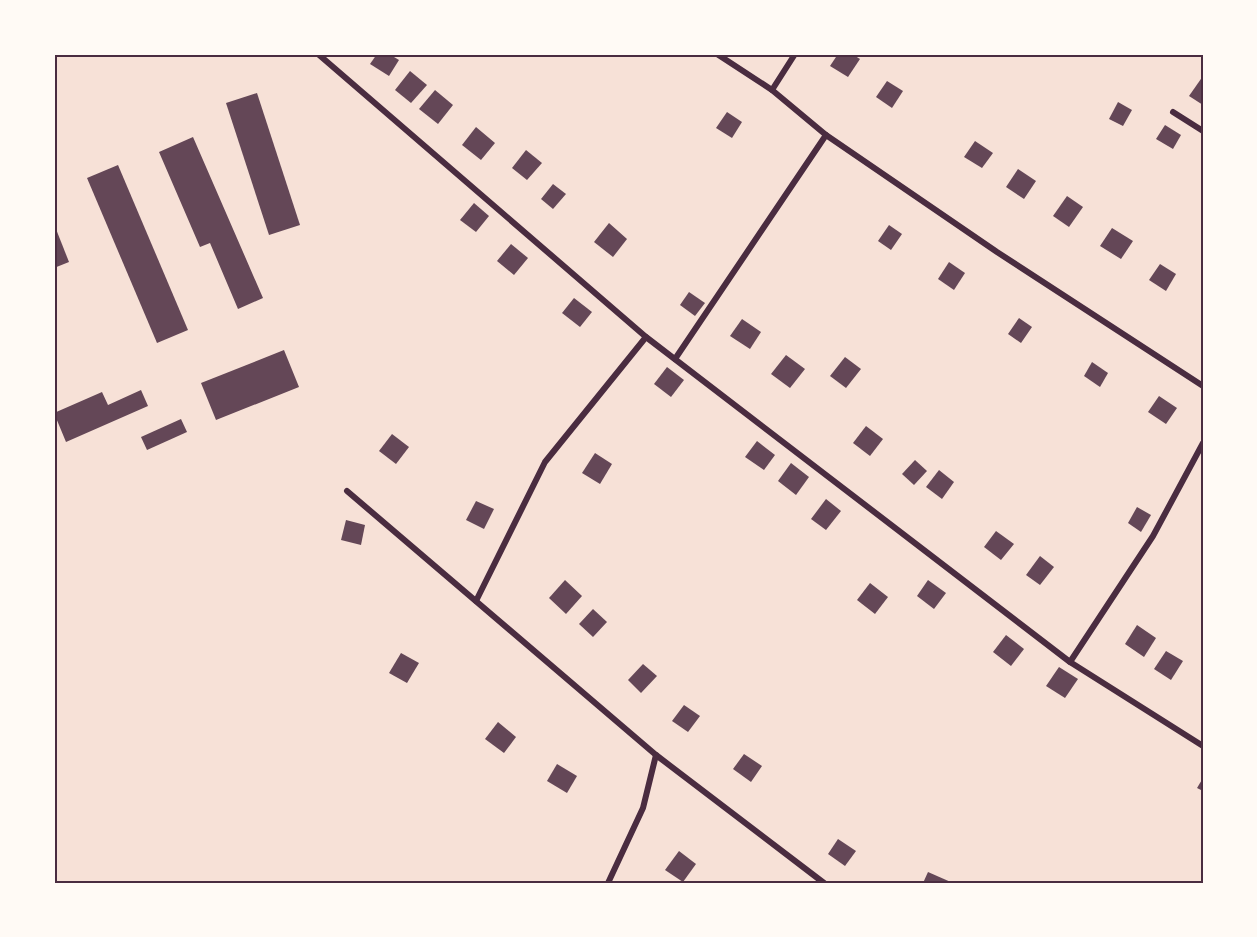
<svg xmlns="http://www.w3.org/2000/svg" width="1257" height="937" font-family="'Open Sans',sans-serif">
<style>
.building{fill:#644757}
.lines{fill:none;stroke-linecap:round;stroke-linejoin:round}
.minor{stroke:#4a2c40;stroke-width:6}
.neatline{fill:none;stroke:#4a2c40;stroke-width:2}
</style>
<rect width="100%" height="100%" fill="#f7e1d7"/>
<g class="building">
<path d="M 377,54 L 389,54 L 399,60 L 389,76 L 370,64 Z"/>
<path d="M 838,54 L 852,54 L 860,59 L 848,77 L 830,66 Z"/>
<path d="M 410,71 L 427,85 L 411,103 L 395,90 Z"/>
<path d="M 1203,76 L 1203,105 L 1189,96 Z"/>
<path d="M 887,81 L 903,91 L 892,108 L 876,97 Z"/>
<path d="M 435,90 L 453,105 L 438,124 L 419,109 Z"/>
<path d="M 257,93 L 300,225 L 269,235 L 226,103 Z"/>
<path d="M 1118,102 L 1132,110 L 1123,126 L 1109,119 Z"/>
<path d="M 727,112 L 742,122 L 732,138 L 716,128 Z"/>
<path d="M 1165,125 L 1181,135 L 1173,149 L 1156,139 Z"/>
<path d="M 476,127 L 495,143 L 481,160 L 462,145 Z"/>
<path d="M 193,137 L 263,298 L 238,309 L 210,243 L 200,247 L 159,152 Z"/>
<path d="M 975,141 L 993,153 L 982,168 L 964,157 Z"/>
<path d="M 526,150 L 542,163 L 527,180 L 512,168 Z"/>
<path d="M 118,165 L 188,330 L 157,343 L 87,178 Z"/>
<path d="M 1018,169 L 1036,181 L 1024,199 L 1006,187 Z"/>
<path d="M 553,184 L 566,194 L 553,209 L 541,199 Z"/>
<path d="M 1067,196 L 1083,207 L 1069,227 L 1053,216 Z"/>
<path d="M 474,203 L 489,216 L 476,232 L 460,220 Z"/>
<path d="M 609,223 L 627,239 L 613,257 L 594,242 Z"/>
<path d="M 54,224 L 69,262 L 54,268 Z"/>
<path d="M 889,225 L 902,234 L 891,250 L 878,241 Z"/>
<path d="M 1112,228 L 1133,241 L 1121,259 L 1100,246 Z"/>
<path d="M 511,244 L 528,258 L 514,275 L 497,261 Z"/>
<path d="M 949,262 L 965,273 L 954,290 L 938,279 Z"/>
<path d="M 1160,264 L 1176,274 L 1166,291 L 1149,280 Z"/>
<path d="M 689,292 L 705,303 L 695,316 L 680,305 Z"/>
<path d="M 574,298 L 592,312 L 580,327 L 562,313 Z"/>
<path d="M 1019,318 L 1032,327 L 1021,343 L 1008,334 Z"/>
<path d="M 742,319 L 761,332 L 750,349 L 730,336 Z"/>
<path d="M 284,350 L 299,387 L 216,420 L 201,383 Z"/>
<path d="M 786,355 L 805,369 L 790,388 L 771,374 Z"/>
<path d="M 845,357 L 861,369 L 846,388 L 830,376 Z"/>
<path d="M 1092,362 L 1108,373 L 1100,387 L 1084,376 Z"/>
<path d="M 667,367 L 684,380 L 671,397 L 654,384 Z"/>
<path d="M 141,390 L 148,406 L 66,442 L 54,413 L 102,392 L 108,405 Z"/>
<path d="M 1159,396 L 1177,408 L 1166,424 L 1148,412 Z"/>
<path d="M 181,419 L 187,432 L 147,450 L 141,437 Z"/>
<path d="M 866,426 L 883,439 L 870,456 L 853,443 Z"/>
<path d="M 392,434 L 409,447 L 396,464 L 379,451 Z"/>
<path d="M 757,441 L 775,455 L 764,470 L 745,457 Z"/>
<path d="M 595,453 L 612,464 L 600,484 L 582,473 Z"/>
<path d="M 915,460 L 927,471 L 914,485 L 902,474 Z"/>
<path d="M 791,463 L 809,477 L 796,495 L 778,481 Z"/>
<path d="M 939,470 L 954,482 L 942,499 L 926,487 Z"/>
<path d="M 826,499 L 841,511 L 826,530 L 811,519 Z"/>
<path d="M 476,501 L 494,509 L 484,529 L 466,520 Z"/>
<path d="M 1137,507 L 1151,515 L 1141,532 L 1128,523 Z"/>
<path d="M 346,520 L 365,525 L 361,545 L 341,540 Z"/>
<path d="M 996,531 L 1014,544 L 1001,560 L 984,547 Z"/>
<path d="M 1040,556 L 1054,567 L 1040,585 L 1026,575 Z"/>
<path d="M 565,580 L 582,596 L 566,614 L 549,598 Z"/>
<path d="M 928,580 L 946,593 L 934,609 L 917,596 Z"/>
<path d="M 870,583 L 888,597 L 875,614 L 857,600 Z"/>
<path d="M 593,609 L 607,622 L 593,637 L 579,624 Z"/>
<path d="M 1137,625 L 1156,638 L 1144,657 L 1125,644 Z"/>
<path d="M 1006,635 L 1024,649 L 1011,666 L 993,652 Z"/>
<path d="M 1166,651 L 1183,661 L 1171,680 L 1154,669 Z"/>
<path d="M 401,653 L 419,663 L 407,683 L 389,673 Z"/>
<path d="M 643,664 L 657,676 L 641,693 L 628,680 Z"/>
<path d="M 1059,667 L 1078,679 L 1065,698 L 1046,686 Z"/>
<path d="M 684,705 L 700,716 L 688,732 L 672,721 Z"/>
<path d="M 498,722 L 516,737 L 504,753 L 485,739 Z"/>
<path d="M 744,754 L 762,766 L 751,782 L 733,769 Z"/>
<path d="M 557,764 L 577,776 L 567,793 L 547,781 Z"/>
<path d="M 1203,778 L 1203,791 L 1197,788 Z"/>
<path d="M 838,839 L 856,851 L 845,866 L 828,854 Z"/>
<path d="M 679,851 L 696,864 L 683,882 L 665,870 Z"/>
<path d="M 928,872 L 953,883 L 923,883 Z"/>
</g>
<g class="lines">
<g class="minor">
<path d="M 318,54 L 646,337 L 1070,662 L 1203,746"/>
<path d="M 717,54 L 772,90 L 826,135 L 997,252 L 1203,386"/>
<path d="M 772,90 L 795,54"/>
<path d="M 1173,112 L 1203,131"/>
<path d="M 675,359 L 826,135"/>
<path d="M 347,491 L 656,755 L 824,883"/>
<path d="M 476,601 L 545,462 L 646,337"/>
<path d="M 1070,662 L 1153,536 L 1203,443"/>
<path d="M 608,883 L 643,808 L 656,755"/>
</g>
</g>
<rect width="1257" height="937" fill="none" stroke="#fffaf5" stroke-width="111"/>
<rect x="56" y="56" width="1146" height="826" class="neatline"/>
</svg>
